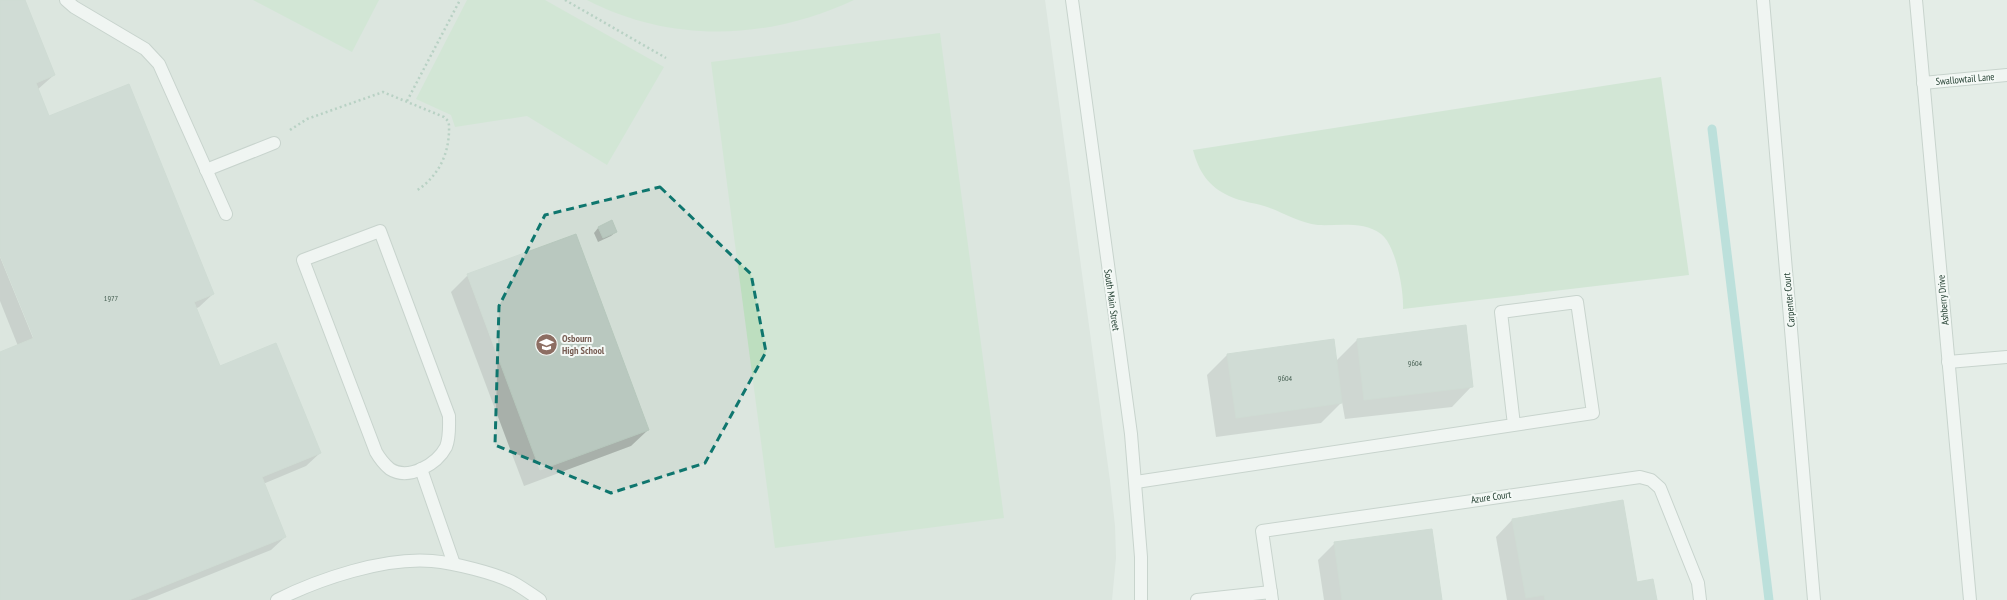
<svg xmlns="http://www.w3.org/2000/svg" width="2007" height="600" font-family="'PT Sans Narrow',sans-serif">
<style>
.built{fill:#d2ddd5}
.green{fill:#bddebf}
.shadow{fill:#0003}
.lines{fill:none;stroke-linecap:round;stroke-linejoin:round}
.stream{stroke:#8dd1cd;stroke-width:9}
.building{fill:#b9c8bf;stroke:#b6c7bc}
.service-casing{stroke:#a6b5ad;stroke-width:14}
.pedestrian-casing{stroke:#a6b5ad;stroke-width:14}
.minor-casing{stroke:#a6b5ad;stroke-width:14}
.tertiary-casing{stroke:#a6b5ad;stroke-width:14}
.path{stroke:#84b099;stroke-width:2.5;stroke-dasharray:2 3;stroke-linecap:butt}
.service{stroke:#fff;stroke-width:12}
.pedestrian{stroke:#fff;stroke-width:12}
.minor{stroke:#fff;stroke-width:12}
.tertiary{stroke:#fff;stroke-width:12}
.marked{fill:none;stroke:#0f766e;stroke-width:3;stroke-dasharray:8 5;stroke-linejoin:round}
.labels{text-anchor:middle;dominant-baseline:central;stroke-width:4;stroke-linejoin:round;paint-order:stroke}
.number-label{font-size:8px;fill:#486154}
.street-label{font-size:10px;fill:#233f31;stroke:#f4f9f6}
.education-label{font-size:10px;font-weight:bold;fill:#785e54;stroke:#f4f9f6;text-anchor:start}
</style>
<rect width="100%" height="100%" fill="#e4ede7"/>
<path class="built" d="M 0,0 L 1045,0 L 1110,481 L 1115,526 L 1116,558 L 1112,600 L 0,600 Z"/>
<g class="green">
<path d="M 253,0 L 379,0 L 352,52 Z"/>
<path d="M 467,0 L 545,0 L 664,67 L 607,165 L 527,116 L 455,127 L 451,115 L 416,99 Z"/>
<path d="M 587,0 L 854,0 C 769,40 672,44 587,0 Z"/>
<path d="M 940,33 L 1004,518 L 775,548 L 711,62 Z"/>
<path d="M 1661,77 L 1689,275 L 1403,309 C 1404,291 1396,245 1381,234 C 1364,221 1338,226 1318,225 C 1300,223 1286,214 1270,208 C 1257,203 1241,202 1229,196 C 1208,186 1199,172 1193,150 Z"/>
</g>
<g class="shadow">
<path d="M 0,0 L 24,0 L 54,75 L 37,90 L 48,118 L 213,294 L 199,307 L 195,309 L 219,367 L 320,453 L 306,466 L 263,484 L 285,537 L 271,550 L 147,600 L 0,600 L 0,353 L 18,346 L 0,301 L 0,257 L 35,343 L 37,343 L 0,252 Z"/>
<path d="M 598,228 L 616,232 L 611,236 L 598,242 L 594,233 Z"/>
<path d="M 468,275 L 648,430 L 631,446 L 524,486 L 451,292 Z"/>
<path d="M 1357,340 L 1472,386 L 1452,407 L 1345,419 L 1342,402 L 1321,423 L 1216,437 L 1207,375 L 1227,355 L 1336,361 Z"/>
<path d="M 1512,520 L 1636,583 L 1656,600 L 1507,600 L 1496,537 Z"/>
<path d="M 1335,543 L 1441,600 L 1324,600 L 1318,560 Z"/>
</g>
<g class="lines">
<path class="stream" d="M 1712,129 L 1769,600"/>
</g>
<g class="building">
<path d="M 0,0 L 25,0 L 55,75 L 36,83 L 49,116 L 129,84 L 214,294 L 194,302 L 220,366 L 276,343 L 321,453 L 262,477 L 286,537 L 129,600 L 0,600 L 0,352 L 34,338 L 0,255 Z"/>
<path d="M 612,220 L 617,232 L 603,238 L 598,227 Z"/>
<path d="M 576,234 L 649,430 L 540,470 L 467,274 Z"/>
<path d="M 1466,325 L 1473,387 L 1364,400 L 1357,339 Z"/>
<path d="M 1334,339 L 1342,403 L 1236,418 L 1227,354 Z"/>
<path d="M 1623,500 L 1637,582 L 1653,579 L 1657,600 L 1545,600 L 1544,595 L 1526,598 L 1512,519 Z"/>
<path d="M 1432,529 L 1442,600 L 1342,600 L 1334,542 Z"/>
</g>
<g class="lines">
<defs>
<g id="service">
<path d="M 380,231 L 449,416 C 449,426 450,437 446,447 C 437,464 409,481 390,469 C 384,464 380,459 376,452 L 303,260 Z"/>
<path d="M 421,469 L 454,564"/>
<path d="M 1136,482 L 1593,413 L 1577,302 L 1501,312 L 1514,425"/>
<path d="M 277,600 C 319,579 384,557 432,561 C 454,563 495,573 514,583 C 523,588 531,594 540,600"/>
<path d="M 1272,600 L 1262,531 L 1640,477 L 1651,480 L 1660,488 L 1698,583 L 1700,600"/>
</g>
<g id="pedestrian">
<path d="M 66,0 L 74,7 L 145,49 L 159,64 L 226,214"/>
<path d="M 206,170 L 274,143"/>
</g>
<g id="minor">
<path d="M 1763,0 L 1814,600"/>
<path d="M 1916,0 L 1970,600"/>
<path d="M 1923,83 L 2007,75"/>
<path d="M 1948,362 L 2007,357"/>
<path d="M 1197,600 L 1271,592"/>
</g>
<path id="tertiary" d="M 1072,0 L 1131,434 L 1141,557 L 1141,600"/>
</defs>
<use href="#service" class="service-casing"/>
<use href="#pedestrian" class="pedestrian-casing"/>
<use href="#minor" class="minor-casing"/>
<use href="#tertiary" class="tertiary-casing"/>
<g class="path">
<path d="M 565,0 L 666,58"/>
<path d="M 407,101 L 460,0"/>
<path d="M 290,130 L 307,119 L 383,92 L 444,117 L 448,121 L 449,125 C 450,153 439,176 416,191"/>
</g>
<use href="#service" class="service"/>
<use href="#pedestrian" class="pedestrian"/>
<use href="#minor" class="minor"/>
<use href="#tertiary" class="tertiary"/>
</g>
<path d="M0 0H2007V600H0ZM 660,187 L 751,274 L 766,352 L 705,463 L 611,493 L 495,445 L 499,306 L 545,215 Z" fill="#e4ede7" fill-opacity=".55" fill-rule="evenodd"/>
<path class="marked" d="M 660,187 L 751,274 L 766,352 L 705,463 L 611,493 L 495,445 L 499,306 L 545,215 Z"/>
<defs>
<symbol id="school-disc" viewBox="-11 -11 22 22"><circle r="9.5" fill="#8d6e63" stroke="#f4f9f6"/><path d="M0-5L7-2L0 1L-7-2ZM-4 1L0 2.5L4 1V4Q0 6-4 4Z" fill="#fff"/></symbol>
</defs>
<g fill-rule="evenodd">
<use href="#school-disc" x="534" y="332" width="25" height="25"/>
</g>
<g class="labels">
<g class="number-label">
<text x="111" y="298">1977</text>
<text x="1415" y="363">9604</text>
<text x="1285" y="378">9604</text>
</g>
<g class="street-label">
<text transform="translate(1965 79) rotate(-5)">Swallowtail Lane</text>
<text transform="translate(1112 300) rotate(82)">South Main Street</text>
<text transform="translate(1789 300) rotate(-95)">Carpenter Court</text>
<text transform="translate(1943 300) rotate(-95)">Ashberry Drive</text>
<text transform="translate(1491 497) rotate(-8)">Azure Court</text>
</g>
<g class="education-label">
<text x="562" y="338">Osbourn<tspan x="562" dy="12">High School</tspan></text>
</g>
</g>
</svg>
